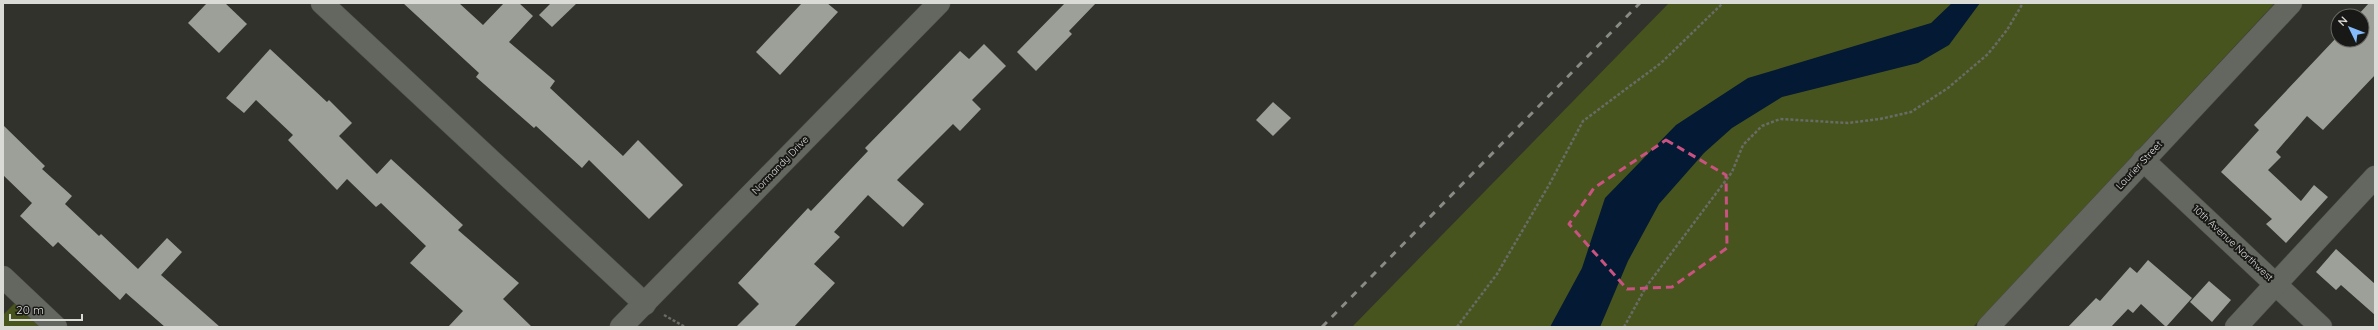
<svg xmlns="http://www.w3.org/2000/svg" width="2378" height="330" font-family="Quicksand,sans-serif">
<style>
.green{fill:#48541e}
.water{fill:#031934}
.building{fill:#9da098}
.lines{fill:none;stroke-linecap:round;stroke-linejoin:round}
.minor-casing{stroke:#4e4f4a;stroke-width:23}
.path{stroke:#696b65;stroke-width:2.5;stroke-dasharray:3 2;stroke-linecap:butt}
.minor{stroke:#64675f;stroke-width:22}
.rail{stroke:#898b85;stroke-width:3;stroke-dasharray:7 7;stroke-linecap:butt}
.marked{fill:none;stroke:#c95280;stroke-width:3;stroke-dasharray:8 5;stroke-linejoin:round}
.labels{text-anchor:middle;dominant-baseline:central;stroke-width:4;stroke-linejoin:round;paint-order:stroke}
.street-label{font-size:10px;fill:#dadbd7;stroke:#181916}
</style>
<rect width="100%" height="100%" fill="#30322b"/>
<g class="green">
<path d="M 1669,3 L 2275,3 L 1973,327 L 1352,327 Z"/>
<path d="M 18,300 L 48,327 L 3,327 L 3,315 Z"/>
</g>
<path class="water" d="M 1952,3 L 1980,3 L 1949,45 L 1918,63 L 1782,97 L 1732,128 L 1704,153 L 1659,204 L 1628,261 L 1600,327 L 1550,327 L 1582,268 L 1605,198 L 1676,125 L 1748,78 L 1931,23 Z"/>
<g class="building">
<path d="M 207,3 L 225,3 L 247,24 L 219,53 L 188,23 Z"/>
<path d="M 403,3 L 459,3 L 483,25 L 504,3 L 519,3 L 533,16 L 509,42 L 555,81 L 550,88 L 623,156 L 638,140 L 683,185 L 649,219 L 589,160 L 582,168 L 536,126 L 534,128 L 476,77 L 479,73 Z"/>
<path d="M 551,3 L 577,3 L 552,27 L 539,15 Z"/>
<path d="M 802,3 L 827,3 L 838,12 L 780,75 L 756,52 Z"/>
<path d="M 1065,3 L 1096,3 L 1069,31 L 1072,34 L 1036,71 L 1017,52 Z"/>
<path d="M 2369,3 L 2375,3 L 2375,75 L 2323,130 L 2307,116 L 2276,152 L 2281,157 L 2268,170 L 2301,201 L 2314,185 L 2328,197 L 2286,243 L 2266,224 L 2272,219 L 2221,172 L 2259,130 L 2254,125 L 2337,37 L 2338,40 L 2362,40 L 2362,16 L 2357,16 Z"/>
<path d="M 984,44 L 1006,66 L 972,100 L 981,109 L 960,131 L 953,124 L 897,180 L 924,204 L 903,227 L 868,195 L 834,232 L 840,237 L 814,264 L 835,283 L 794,327 L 736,327 L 759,304 L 738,283 L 808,208 L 811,211 L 868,151 L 865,148 L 960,51 L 969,59 Z"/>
<path d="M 270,49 L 327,102 L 329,100 L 352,123 L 339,136 L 377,174 L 391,159 L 463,225 L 458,230 L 519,283 L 503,299 L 532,327 L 448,327 L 463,311 L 410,263 L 426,246 L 381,203 L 376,207 L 347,179 L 337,190 L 288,140 L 293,135 L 256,100 L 244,113 L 226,98 Z"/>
<path d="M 1273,102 L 1291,118 L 1273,136 L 1256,120 Z"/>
<path d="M 3,125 L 45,166 L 42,169 L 72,196 L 65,204 L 99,236 L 101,234 L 138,269 L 167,238 L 182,252 L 161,275 L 220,327 L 165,327 L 126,293 L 120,300 L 58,242 L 53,247 L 20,216 L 32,203 L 3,175 Z"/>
<path d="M 2336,249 L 2375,284 L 2375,315 L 2341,285 L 2336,290 L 2316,272 Z"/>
<path d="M 2148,260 L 2192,298 L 2166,327 L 2141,304 L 2133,313 L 2128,309 L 2111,327 L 2068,327 L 2096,298 L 2100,301 L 2130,267 L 2137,273 Z"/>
<path d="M 2209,281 L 2231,300 L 2212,322 L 2190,302 Z"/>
</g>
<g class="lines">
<defs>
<g id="minor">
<path d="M 322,3 L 645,304"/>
<path d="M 2143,160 L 2321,327"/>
<path d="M 3,277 L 56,327"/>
<path d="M 621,327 L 939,3"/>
<path d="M 1988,327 L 2291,3"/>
<path d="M 2236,327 L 2375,177"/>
</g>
</defs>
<use href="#minor" class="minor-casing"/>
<g class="path">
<path d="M 664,315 L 685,327"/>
<path d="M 1457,327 L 1497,274 L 1549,185 L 1583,121 L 1661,63 L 1723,3"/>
<path d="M 1624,327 L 1646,287 L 1732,172 L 1743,145 L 1762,126 L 1780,119 L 1848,123 L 1880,119 L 1911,112 L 1948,88 L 1988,54 L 2007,30 L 2023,3"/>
</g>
<use href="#minor" class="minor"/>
<path class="rail" d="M 1322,327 L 1640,3"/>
</g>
<path class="marked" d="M 1666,140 L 1726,175 L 1727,248 L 1672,287 L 1627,289 L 1569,224 L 1594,188 Z"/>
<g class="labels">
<g class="street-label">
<text transform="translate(780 165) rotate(-46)">Normandy Drive</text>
<text transform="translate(2139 165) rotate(-47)">Laurier Street</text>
<text transform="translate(2233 243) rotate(43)">10th Avenue Northwest</text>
</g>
</g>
<rect width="2378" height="330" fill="none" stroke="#dadbd7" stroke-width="8"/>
<g transform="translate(2350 28) rotate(313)"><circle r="19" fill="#181916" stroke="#666763"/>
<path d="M0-3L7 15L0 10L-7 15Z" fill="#86bbfb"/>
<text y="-6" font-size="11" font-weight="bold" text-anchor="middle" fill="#dadbd7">N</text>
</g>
<path d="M10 314v6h72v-6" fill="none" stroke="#dadbd7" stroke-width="2"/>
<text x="16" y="314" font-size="12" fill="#dadbd7" stroke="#181916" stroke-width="3" paint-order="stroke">20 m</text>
</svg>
